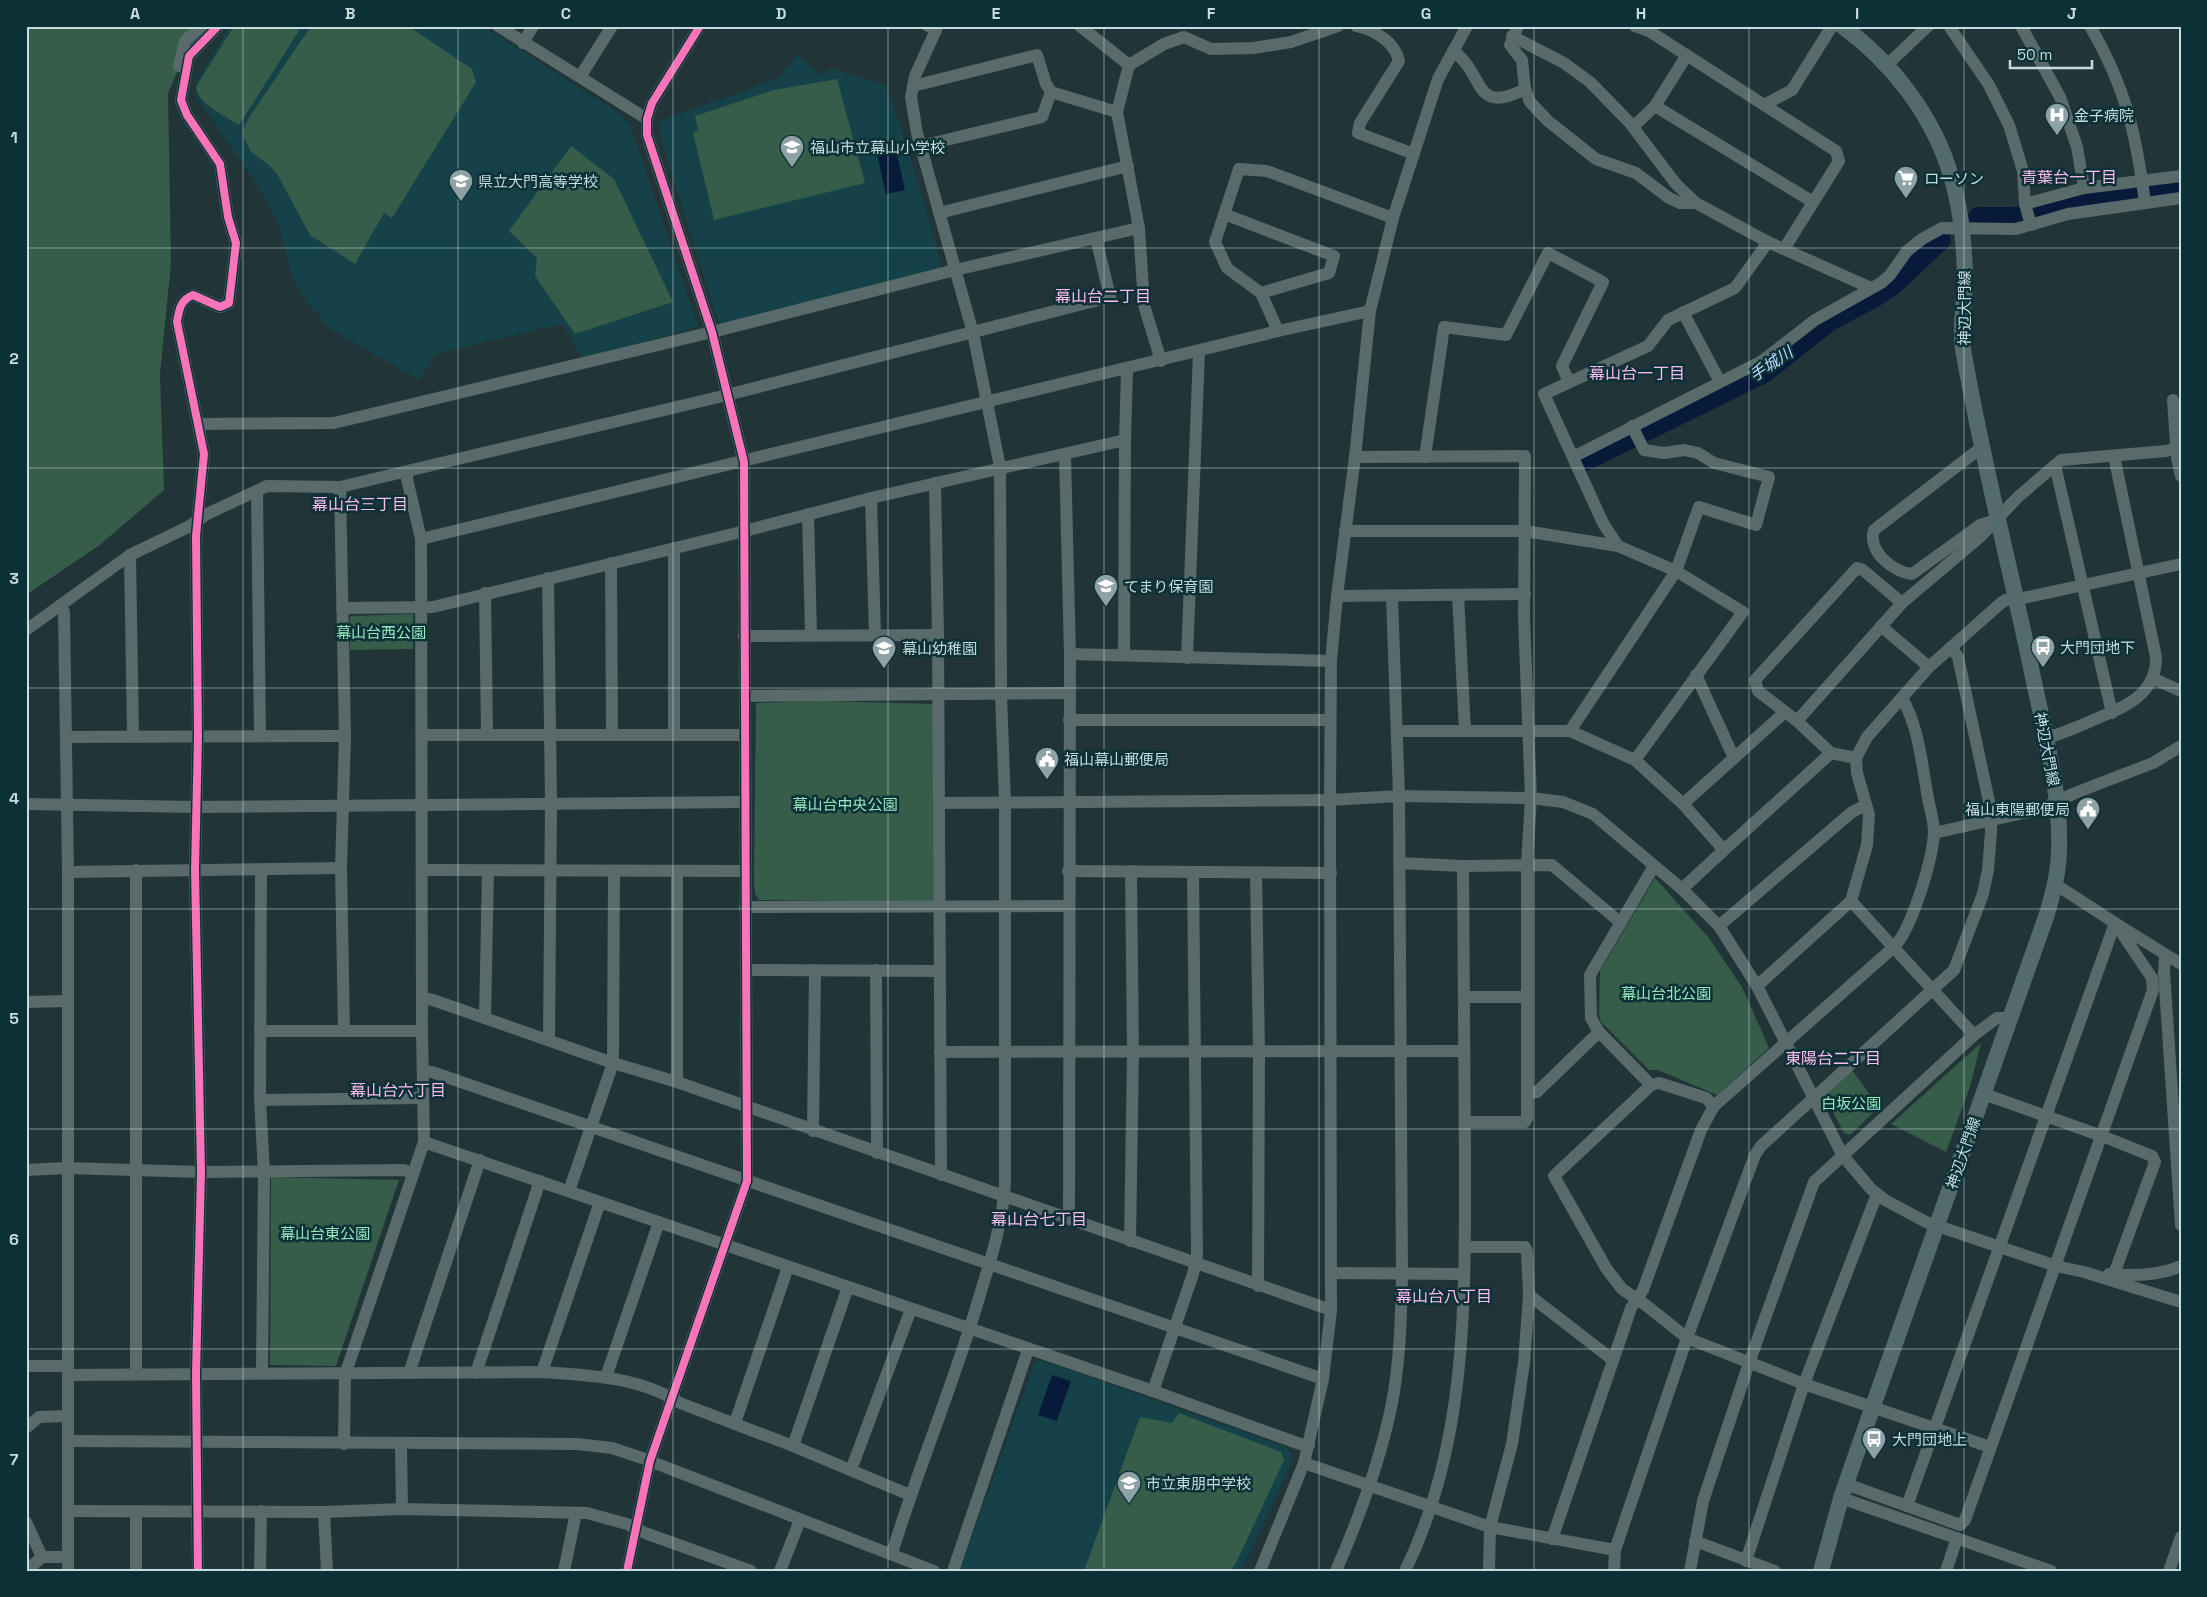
<svg xmlns="http://www.w3.org/2000/svg" width="2207" height="1597" font-family="'Space Grotesk','Noto Sans JP',sans-serif">
<style>
.built{fill:#154249}
.green{fill:#365c4a}
.water{fill:#081a39}
.lines{fill:none;stroke-linecap:round;stroke-linejoin:round}
.river{stroke:#081a39;stroke-width:20}
.minor{stroke:#586b6a;stroke-width:12}
.major{stroke:#536b6a;stroke-width:16}
.cycleway-casing{stroke:#0b3137;stroke-width:11}
.cycleway{stroke:#fb73b8;stroke-width:8}
.grid{fill:none;stroke:#c8dbdf;stroke-width:1;stroke-opacity:0.55}
.labels{text-anchor:middle;dominant-baseline:central;stroke-width:5;stroke-linejoin:round;paint-order:stroke}
.poi-label{font-size:15px;fill:#c8dbdf;stroke:#0b3137;text-anchor:start}
.street-label{font-size:15px;fill:#c8dbdf;stroke:#0b3137}
.park-label{font-size:15px;fill:#96e8bd;stroke:#0b3137}
.neighbourhood-label{font-size:16px;fill:#febbed;stroke:#0b3137}
.water-label{font-size:16px;font-style:italic;fill:#bed6fd;stroke:#0b3137}
.neatline{fill:none;stroke:#c8dbdf;stroke-width:2}
.grid-label{font-size:16px;text-anchor:middle;font-weight:bold;fill:#c8dbdf}
</style>
<rect width="100%" height="100%" fill="#213437"/>
<g class="built">
<path d="M 230,26 L 483,26 L 619,113 L 630,125 L 698,327 L 583,359 L 562,324 L 435,354 L 419,380 L 330,329 L 308,303 L 292,276 L 278,223 L 255,181 L 195,95 L 196,83 Z"/>
<path d="M 798,55 L 821,76 L 831,68 L 887,86 L 923,198 L 942,270 L 724,326 L 718,320 L 661,139 L 659,121 L 777,79 Z"/>
<path d="M 1042,1360 L 1286,1447 L 1293,1459 L 1241,1571 L 963,1571 L 961,1567 L 1035,1362 Z"/>
</g>
<g class="green">
<path d="M 26,26 L 198,26 L 168,93 L 171,263 L 160,374 L 164,490 L 101,544 L 26,595 Z"/>
<path d="M 234,26 L 302,26 L 239,125 C 224,115 200,106 196,87 Z"/>
<path d="M 311,26 L 408,26 L 472,69 L 476,82 L 392,218 L 384,213 L 355,264 L 310,235 L 277,174 L 269,165 L 251,152 L 242,133 L 248,119 Z"/>
<path d="M 837,79 L 865,183 L 714,220 L 693,133 L 698,130 L 695,116 L 774,90 Z"/>
<path d="M 571,146 L 614,179 L 673,302 L 575,334 L 535,276 L 537,258 L 509,231 Z"/>
<path d="M 413,614 L 413,649 L 350,650 L 350,616 Z"/>
<path d="M 823,701 L 934,704 L 935,898 L 931,902 L 759,900 L 755,894 L 754,879 L 756,703 Z"/>
<path d="M 1655,878 L 1708,937 L 1742,987 L 1769,1048 L 1717,1095 L 1658,1070 L 1649,1070 L 1601,1022 L 1599,1015 L 1600,971 Z"/>
<path d="M 1981,1043 L 1970,1087 L 1946,1152 L 1891,1124 Z"/>
<path d="M 1852,1070 L 1879,1107 L 1850,1135 L 1844,1133 L 1826,1099 L 1827,1094 Z"/>
<path d="M 271,1177 L 399,1180 L 336,1366 L 270,1365 Z"/>
<path d="M 1179,1413 L 1281,1452 L 1284,1460 L 1236,1563 L 1230,1571 L 1084,1571 L 1140,1417 L 1172,1423 Z"/>
</g>
<g class="water">
<path d="M 896,150 L 905,190 L 886,194 L 877,154 Z"/>
<path d="M 1052,1375 L 1071,1381 L 1057,1421 L 1038,1415 Z"/>
</g>
<g class="lines">
<g class="river">
<path d="M 1978,217 L 2017,217 L 2053,205 L 2181,187"/>
<path d="M 1583,462 L 1764,373 L 1830,321 L 1870,300 L 1893,285 L 1941,240"/>
</g>
<g class="minor">
<path d="M 498,26 L 647,119"/>
<path d="M 1080,26 L 1129,65 L 1117,112 L 1139,228 L 1144,305 L 1161,361"/>
<path d="M 1356,26 C 1375,30 1395,42 1399,61 L 1360,123 L 1358,133 L 1414,154"/>
<path d="M 1518,26 L 1510,45 L 1522,60 L 1525,89 L 1530,102 L 1548,121 L 1596,159 L 1636,173 L 1669,198 L 1680,203 L 1696,203"/>
<path d="M 1635,26 L 1649,31 L 1836,151 L 1839,161 L 1784,249"/>
<path d="M 1949,26 L 1989,85 L 2009,125 L 2023,171 L 2025,204 L 2031,225"/>
<path d="M 2021,26 L 2060,97 L 2077,147 L 2084,188"/>
<path d="M 2090,26 C 2126,88 2136,133 2145,203"/>
<path d="M 1512,36 L 1564,63 L 1590,82 L 1629,122 L 1676,184 L 1696,203 L 1768,242 L 1871,288"/>
<path d="M 523,43 L 533,26"/>
<path d="M 1453,51 C 1486,74 1472,116 1525,89"/>
<path d="M 1129,65 L 1164,44 L 1184,37 L 1211,49 L 1253,48 L 1291,42 L 1338,26"/>
<path d="M 1887,65 L 1928,26"/>
<path d="M 179,66 L 185,41 L 201,26"/>
<path d="M 580,77 L 612,26"/>
<path d="M 913,86 L 1037,55 L 1046,84 L 1051,92 L 1117,112"/>
<path d="M 1764,105 L 1792,90 L 1832,26"/>
<path d="M 1655,106 L 1813,202"/>
<path d="M 1633,127 L 1655,106 L 1687,55"/>
<path d="M 921,146 L 1042,117 L 1051,92"/>
<path d="M 2025,204 L 2084,188 L 2181,176"/>
<path d="M 939,213 L 1128,166"/>
<path d="M 1224,214 L 1334,256 L 1329,273 L 1261,293 L 1278,331"/>
<path d="M 1261,293 L 1227,268 L 1215,242 L 1239,169 L 1267,171 L 1393,218"/>
<path d="M 1683,312 L 1720,382"/>
<path d="M 2173,400 L 2177,458 L 2181,476"/>
<path d="M 198,424 L 334,423 L 712,332 L 955,270 L 1139,228"/>
<path d="M 1982,447 L 1874,530 C 1867,551 1893,572 1912,574 L 1980,525 L 1996,520"/>
<path d="M 1065,455 L 1070,654 L 1069,1219"/>
<path d="M 1355,457 L 1525,456 L 1524,618 L 1531,798 L 1527,864 L 1527,1118 L 1525,1122 L 1465,1122"/>
<path d="M 1425,457 L 1444,327 L 1506,335 L 1548,253 L 1603,282 L 1562,366 L 1569,382"/>
<path d="M 1573,457 L 1762,361 L 1815,320 L 1881,283 L 1890,275 L 1907,251 L 1922,239 L 1942,228 L 2016,229 L 2068,214 L 2181,198"/>
<path d="M 2055,465 L 2112,713"/>
<path d="M 935,483 L 938,635"/>
<path d="M 340,487 L 345,736 L 341,868 L 344,1030"/>
<path d="M 257,491 L 260,735"/>
<path d="M 871,498 L 875,635"/>
<path d="M 808,514 L 811,634"/>
<path d="M 1345,531 L 1525,531 L 1618,546 L 1676,571 L 1743,612 L 1635,760"/>
<path d="M 421,539 L 1278,331 L 1370,311"/>
<path d="M 1618,546 L 1603,523 L 1544,394 L 1648,346 L 1668,320 L 1735,288 L 1768,242"/>
<path d="M 674,548 L 674,734"/>
<path d="M 130,555 L 133,735"/>
<path d="M 611,563 L 612,734"/>
<path d="M 548,578 L 551,803 L 549,1040"/>
<path d="M 485,593 L 487,735"/>
<path d="M 1458,595 L 1465,731"/>
<path d="M 1337,596 L 1525,594"/>
<path d="M 61,605 L 64,612 L 68,872 L 68,1571"/>
<path d="M 342,608 L 433,607 L 745,531 L 871,498 L 1125,440 L 1127,369"/>
<path d="M 1881,626 L 1929,667"/>
<path d="M 26,630 L 130,555 L 188,527 L 207,514 L 267,486 L 340,487 L 727,395 L 1110,297 L 1096,238"/>
<path d="M 744,636 L 938,635 L 941,1175"/>
<path d="M 1070,654 L 1331,661"/>
<path d="M 1124,654 L 1125,440"/>
<path d="M 1187,658 L 1199,352"/>
<path d="M 1696,675 L 1734,758"/>
<path d="M 2154,679 L 2181,691"/>
<path d="M 745,696 L 1069,693"/>
<path d="M 1069,720 L 1330,720"/>
<path d="M 1797,721 L 1902,603 L 1980,537 L 2018,497 L 2061,460 L 2166,451 L 2181,447"/>
<path d="M 1397,731 L 1570,731 L 1635,760 L 1683,804 L 1724,850 L 1682,889"/>
<path d="M 1570,731 L 1676,571 L 1699,507 L 1756,525 L 1769,477 L 1714,463 L 1698,453 L 1684,450 L 1664,453 L 1644,450 L 1632,426"/>
<path d="M 423,735 L 745,735"/>
<path d="M 66,737 L 345,736"/>
<path d="M 2045,738 C 2062,734 2077,727 2093,720 C 2123,708 2157,695 2156,657 L 2114,456"/>
<path d="M 1856,758 L 1831,753 L 1797,721 L 1758,691 L 1755,680 L 1857,568 L 1863,570 L 1902,603"/>
<path d="M 940,803 L 1330,800 L 1399,796 L 1531,798 L 1563,802 L 1593,814 L 1682,889 L 1719,926 L 1757,986 L 1843,1156 L 1871,1189 L 1885,1200 L 1926,1222 L 2056,1266 L 2084,1272 L 2181,1302"/>
<path d="M 26,804 L 196,807 L 744,802"/>
<path d="M 1683,804 L 1785,712"/>
<path d="M 1934,833 L 2041,809 L 2075,793 L 2153,763 L 2181,746"/>
<path d="M 1724,850 L 1831,753"/>
<path d="M 1399,863 L 1463,866 L 1552,865 L 1621,923"/>
<path d="M 1654,866 L 1590,975 L 1591,1018 L 1599,1032 L 1651,1085 L 1659,1083 L 1706,1098 L 1714,1106"/>
<path d="M 261,869 L 260,1100 L 264,1172 L 262,1372"/>
<path d="M 423,870 L 745,871"/>
<path d="M 1068,871 L 1331,873"/>
<path d="M 68,872 L 341,868"/>
<path d="M 1256,873 L 1259,1052 L 1258,1286"/>
<path d="M 1851,901 L 1974,1035"/>
<path d="M 745,907 L 1069,906"/>
<path d="M 1719,926 L 1852,812 L 1866,805"/>
<path d="M 2165,956 L 2164,972 L 2181,1225"/>
<path d="M 746,970 L 940,971"/>
<path d="M 876,970 L 877,1153"/>
<path d="M 1757,986 L 1851,901 L 1867,845 L 1869,815 L 1857,773 L 1856,758 L 1867,737 L 1929,667 L 2001,603 L 2006,600 L 2028,597 L 2181,564"/>
<path d="M 1465,997 L 1527,997"/>
<path d="M 422,998 L 433,1000 L 613,1063 L 677,1082 L 1331,1310"/>
<path d="M 26,1002 L 67,1001"/>
<path d="M 485,1018 L 488,871"/>
<path d="M 260,1031 L 422,1031"/>
<path d="M 940,1052 L 1464,1051"/>
<path d="M 423,1071 L 432,1072 L 1323,1379"/>
<path d="M 677,1082 L 677,872"/>
<path d="M 1651,1085 L 1554,1176 L 1606,1268 L 1622,1289 L 1647,1306 L 1687,1338 L 1804,1384 L 1990,1447"/>
<path d="M 1528,1093 L 1537,1092 L 1599,1032"/>
<path d="M 1984,1094 L 2102,1136 L 2152,1156 L 2155,1162 L 2114,1274"/>
<path d="M 260,1100 L 423,1098"/>
<path d="M 813,1131 L 815,970"/>
<path d="M 424,1142 L 1153,1391 L 1300,1444 L 1309,1445"/>
<path d="M 26,1170 L 66,1168 L 201,1172 L 404,1170 L 412,1173"/>
<path d="M 569,1191 L 613,1063 L 614,871"/>
<path d="M 1130,1241 L 1133,1053 L 1131,871"/>
<path d="M 1465,1247 L 1525,1247 L 1527,1252 L 1529,1295 L 1524,1363 L 1512,1444 L 1490,1527 L 1489,1571"/>
<path d="M 1331,1273 L 1464,1274"/>
<path d="M 2109,1274 C 2133,1276 2159,1276 2181,1266"/>
<path d="M 1529,1295 L 1613,1360"/>
<path d="M 26,1366 L 68,1366"/>
<path d="M 542,1372 L 600,1202"/>
<path d="M 409,1373 L 480,1160"/>
<path d="M 476,1373 L 540,1181"/>
<path d="M 136,1374 L 136,870"/>
<path d="M 68,1375 L 542,1372 C 589,1375 639,1377 680,1403 L 793,1446 L 910,1495"/>
<path d="M 606,1377 L 659,1222"/>
<path d="M 1153,1391 L 1193,1274 L 1197,1255 L 1193,872"/>
<path d="M 735,1423 L 788,1267"/>
<path d="M 26,1428 L 39,1417 L 68,1416"/>
<path d="M 68,1441 L 577,1444 L 612,1448 L 642,1458 L 934,1571"/>
<path d="M 344,1444 L 345,1375 L 424,1142 L 422,1031 L 421,539 L 407,479 L 408,471"/>
<path d="M 401,1445 L 402,1509"/>
<path d="M 793,1446 L 848,1287"/>
<path d="M 1304,1463 L 1490,1527 L 1615,1550"/>
<path d="M 851,1470 L 911,1309"/>
<path d="M 1846,1484 L 1960,1525 L 1965,1520 L 2153,990 L 2152,978 L 2115,923 L 2055,884"/>
<path d="M 1841,1498 L 2051,1571"/>
<path d="M 1907,1506 L 2115,923 L 2181,964"/>
<path d="M 68,1511 L 324,1512 L 402,1509 L 587,1513 L 627,1524 L 645,1533 L 751,1571"/>
<path d="M 324,1512 L 327,1571"/>
<path d="M 26,1522 L 42,1557"/>
<path d="M 1552,1539 L 1631,1308 L 1643,1290 L 1701,1130 L 1714,1106 L 1894,947 C 1912,929 1933,858 1934,832 C 1934,821 1930,809 1928,798 C 1922,766 1919,727 1902,698"/>
<path d="M 1695,1541 L 1775,1571"/>
<path d="M 892,1553 C 919,1465 956,1379 981,1291 C 992,1256 1003,1220 1005,1183 L 1005,803 L 1001,694 L 1000,467 L 973,333 L 917,133 L 911,97 L 915,76 L 936,30 L 928,26"/>
<path d="M 1746,1561 L 1804,1384 L 1877,1194"/>
<path d="M 26,1571 L 42,1557 L 68,1557"/>
<path d="M 136,1571 L 136,1511"/>
<path d="M 198,1571 L 196,1374 L 201,1172 L 195,870 L 198,736 L 196,536 L 204,454 L 177,322 C 179,310 180,300 193,295 L 220,307 L 229,303 L 236,243 L 228,217 L 220,164 L 187,115 L 181,100 L 189,56 L 218,26"/>
<path d="M 260,1571 L 261,1511"/>
<path d="M 564,1571 L 576,1513"/>
<path d="M 627,1571 L 650,1461 L 747,1181 L 744,462 L 712,332 L 647,135 L 647,119 L 652,103 L 700,26"/>
<path d="M 780,1571 L 800,1520"/>
<path d="M 953,1571 L 1028,1350"/>
<path d="M 1260,1571 L 1304,1463 L 1323,1379 L 1331,1310 L 1330,800 L 1331,661 L 1337,596 L 1355,457 L 1370,311 L 1393,218 L 1438,79 L 1467,26"/>
<path d="M 1336,1571 C 1359,1518 1379,1465 1391,1408 C 1400,1365 1401,1319 1402,1275 L 1399,796 L 1392,597"/>
<path d="M 1405,1571 C 1468,1443 1465,1299 1465,1160 C 1465,1062 1464,964 1463,866"/>
<path d="M 1614,1571 L 1615,1550 L 1687,1338 L 1755,1155 L 1761,1146 L 1954,970 L 1983,894 L 1988,870 L 1991,832 L 1991,811 L 1958,657 L 1951,647"/>
<path d="M 1690,1571 L 1703,1501 L 1749,1363 L 1814,1182 L 1974,1035 L 1997,1018 L 2010,1018"/>
<path d="M 1946,1571 L 1957,1538"/>
<path d="M 2169,1571 L 2181,1537"/>
</g>
<path class="major" d="M 1821,1571 L 1841,1498 L 1873,1406 L 2047,914 C 2053,893 2059,871 2059,849 C 2061,787 2042,724 2030,663 C 2008,558 1981,455 1963,349 C 1959,325 1966,298 1965,274 C 1964,244 1960,204 1951,176 C 1934,117 1892,62 1842,26"/>
<defs>
<g id="cycleway">
<path d="M 198,1571 L 196,1374 L 201,1172 L 195,870 L 198,736 L 196,536 L 204,454 L 177,322 C 179,310 180,300 193,295 L 220,307 L 229,303 L 236,243 L 228,217 L 220,164 L 187,115 L 181,100 L 189,56 L 218,26"/>
<path d="M 627,1571 L 650,1461 L 747,1181 L 744,462 L 712,332 L 647,135 L 647,119 L 652,103 L 700,26"/>
</g>
</defs>
<use href="#cycleway" class="cycleway-casing"/>
<use href="#cycleway" class="cycleway"/>
</g>
<path class="grid" d="M 243,26 L 243,1571M 458,26 L 458,1571M 673,26 L 673,1571M 888,26 L 888,1571M 1104,26 L 1104,1571M 1319,26 L 1319,1571M 1534,26 L 1534,1571M 1749,26 L 1749,1571M 1964,26 L 1964,1571M 26,248 L 2181,248M 26,468 L 2181,468M 26,688 L 2181,688M 26,909 L 2181,909M 26,1129 L 2181,1129M 26,1349 L 2181,1349"/>
<defs>
<symbol id="hospital-pin" viewBox="-11 -11 22 30"><path d="M0 17L-7.5 6A9.5 9.5 0 1 1 7.5 6Z" fill="#8ea1a4" stroke="#0b3137"/><path d="M-5-5h3v3.5h4V-5h3V5h-3V1.5h-4V5h-3Z" fill="#fff"/></symbol>
<symbol id="school-pin" viewBox="-11 -11 22 30"><path d="M0 17L-7.5 6A9.5 9.5 0 1 1 7.5 6Z" fill="#8ea1a4" stroke="#0b3137"/><path d="M0-5L7-2L0 1L-7-2ZM-4 1L0 2.5L4 1V4Q0 6-4 4Z" fill="#fff"/></symbol>
<symbol id="supermarket-pin" viewBox="-11 -11 22 30"><path d="M0 17L-7.5 6A9.5 9.5 0 1 1 7.5 6Z" fill="#8ea1a4" stroke="#0b3137"/><path d="M-6-5.5h2.5l.6 2H6L4.5 2H-2.5L-4.4-4H-6ZM-1.5 3.2a1.3 1.3 0 1 0 .1 0ZM3 3.2a1.3 1.3 0 1 0 .1 0Z" fill="#fff"/></symbol>
<symbol id="bus-pin" viewBox="-11 -11 22 30"><path d="M0 17L-7.5 6A9.5 9.5 0 1 1 7.5 6Z" fill="#8ea1a4" stroke="#0b3137"/><path d="M-5-6H5V4H4V6H2V4H-2V6H-4V4H-5ZM-3.5-4V0h7V-4ZM-3.5 1.2v1.5H-2V1.2ZM2 1.2v1.5H3.5V1.2Z" fill="#fff"/></symbol>
<symbol id="civic-pin" viewBox="-11 -11 22 30"><path d="M0 17L-7.5 6A9.5 9.5 0 1 1 7.5 6Z" fill="#8ea1a4" stroke="#0b3137"/><path d="M-.6-6.5H3V-4.5H.6V-3L4-1V1h2V6H-6V1h2V-1L-.6-3ZM-1.2 2.5V6h2.4V2.5Z" fill="#fff"/></symbol>
</defs>
<g fill-rule="evenodd">
<use href="#hospital-pin" x="2043" y="101" width="28" height="38"/>
<use href="#school-pin" x="778" y="133" width="28" height="38"/>
<use href="#supermarket-pin" x="1892" y="164" width="28" height="38"/>
<use href="#school-pin" x="447" y="167" width="28" height="38"/>
<use href="#school-pin" x="1092" y="572" width="28" height="38"/>
<use href="#bus-pin" x="2029" y="633" width="28" height="38"/>
<use href="#school-pin" x="870" y="634" width="28" height="38"/>
<use href="#civic-pin" x="1033" y="745" width="28" height="38"/>
<use href="#civic-pin" x="2074" y="795" width="28" height="38"/>
<use href="#bus-pin" x="1860" y="1425" width="28" height="38"/>
<use href="#school-pin" x="1115" y="1469" width="28" height="38"/>
</g>
<g class="labels">
<g class="poi-label">
<text x="2074" y="115">金子病院</text>
<text x="810" y="147">福山市立幕山小学校</text>
<text x="1924" y="178">ローソン</text>
<text x="478" y="181">県立大門高等学校</text>
<text x="1124" y="586">てまり保育園</text>
<text x="2060" y="647">大門団地下</text>
<text x="902" y="648">幕山幼稚園</text>
<text x="1064" y="759">福山幕山郵便局</text>
<text x="2070" y="809" text-anchor="end">福山東陽郵便局</text>
<text x="1892" y="1439">大門団地上</text>
<text x="1146" y="1483">市立東朋中学校</text>
</g>
<g class="street-label">
<text transform="translate(1964 308) rotate(-90)">神辺大門線</text>
<text transform="translate(2047 749) rotate(79)">神辺大門線</text>
<text transform="translate(1963 1153) rotate(-71)">神辺大門線</text>
</g>
<g class="park-label">
<text x="381" y="632">幕山台西公園</text>
<text x="845" y="804">幕山台中央公園</text>
<text x="1666" y="993">幕山台北公園</text>
<text x="1851" y="1103">白坂公園</text>
<text x="325" y="1233">幕山台東公園</text>
</g>
<g class="neighbourhood-label">
<text x="2069" y="177">青葉台一丁目</text>
<text x="1103" y="296">幕山台二丁目</text>
<text x="1637" y="373">幕山台一丁目</text>
<text x="360" y="504">幕山台三丁目</text>
<text x="1833" y="1058">東陽台二丁目</text>
<text x="398" y="1090">幕山台六丁目</text>
<text x="1039" y="1219">幕山台七丁目</text>
<text x="1444" y="1296">幕山台八丁目</text>
</g>
<g class="water-label">
<text transform="translate(1771 364) rotate(-34)">手城川</text>
</g>
</g>
<rect width="2207" height="1597" fill="none" stroke="#0b3137" stroke-width="55"/>
<path d="M2010 60v8h82v-8" fill="none" stroke="#c8dbdf" stroke-width="2.5"/>
<text x="2017" y="60" font-size="15" fill="#c8dbdf" stroke="#0b3137" stroke-width="4" paint-order="stroke">50 m</text>
<rect x="28" y="28" width="2152" height="1542" class="neatline"/>
<g class="grid-label">
<text x="135" y="19">A</text>
<text x="350" y="19">B</text>
<text x="566" y="19">C</text>
<text x="781" y="19">D</text>
<text x="996" y="19">E</text>
<text x="1211" y="19">F</text>
<text x="1426" y="19">G</text>
<text x="1641" y="19">H</text>
<text x="1857" y="19">I</text>
<text x="2072" y="19">J</text>
<text x="14" y="143">1</text>
<text x="14" y="364">2</text>
<text x="14" y="584">3</text>
<text x="14" y="804">4</text>
<text x="14" y="1024">5</text>
<text x="14" y="1245">6</text>
<text x="14" y="1465">7</text>
</g>
</svg>
